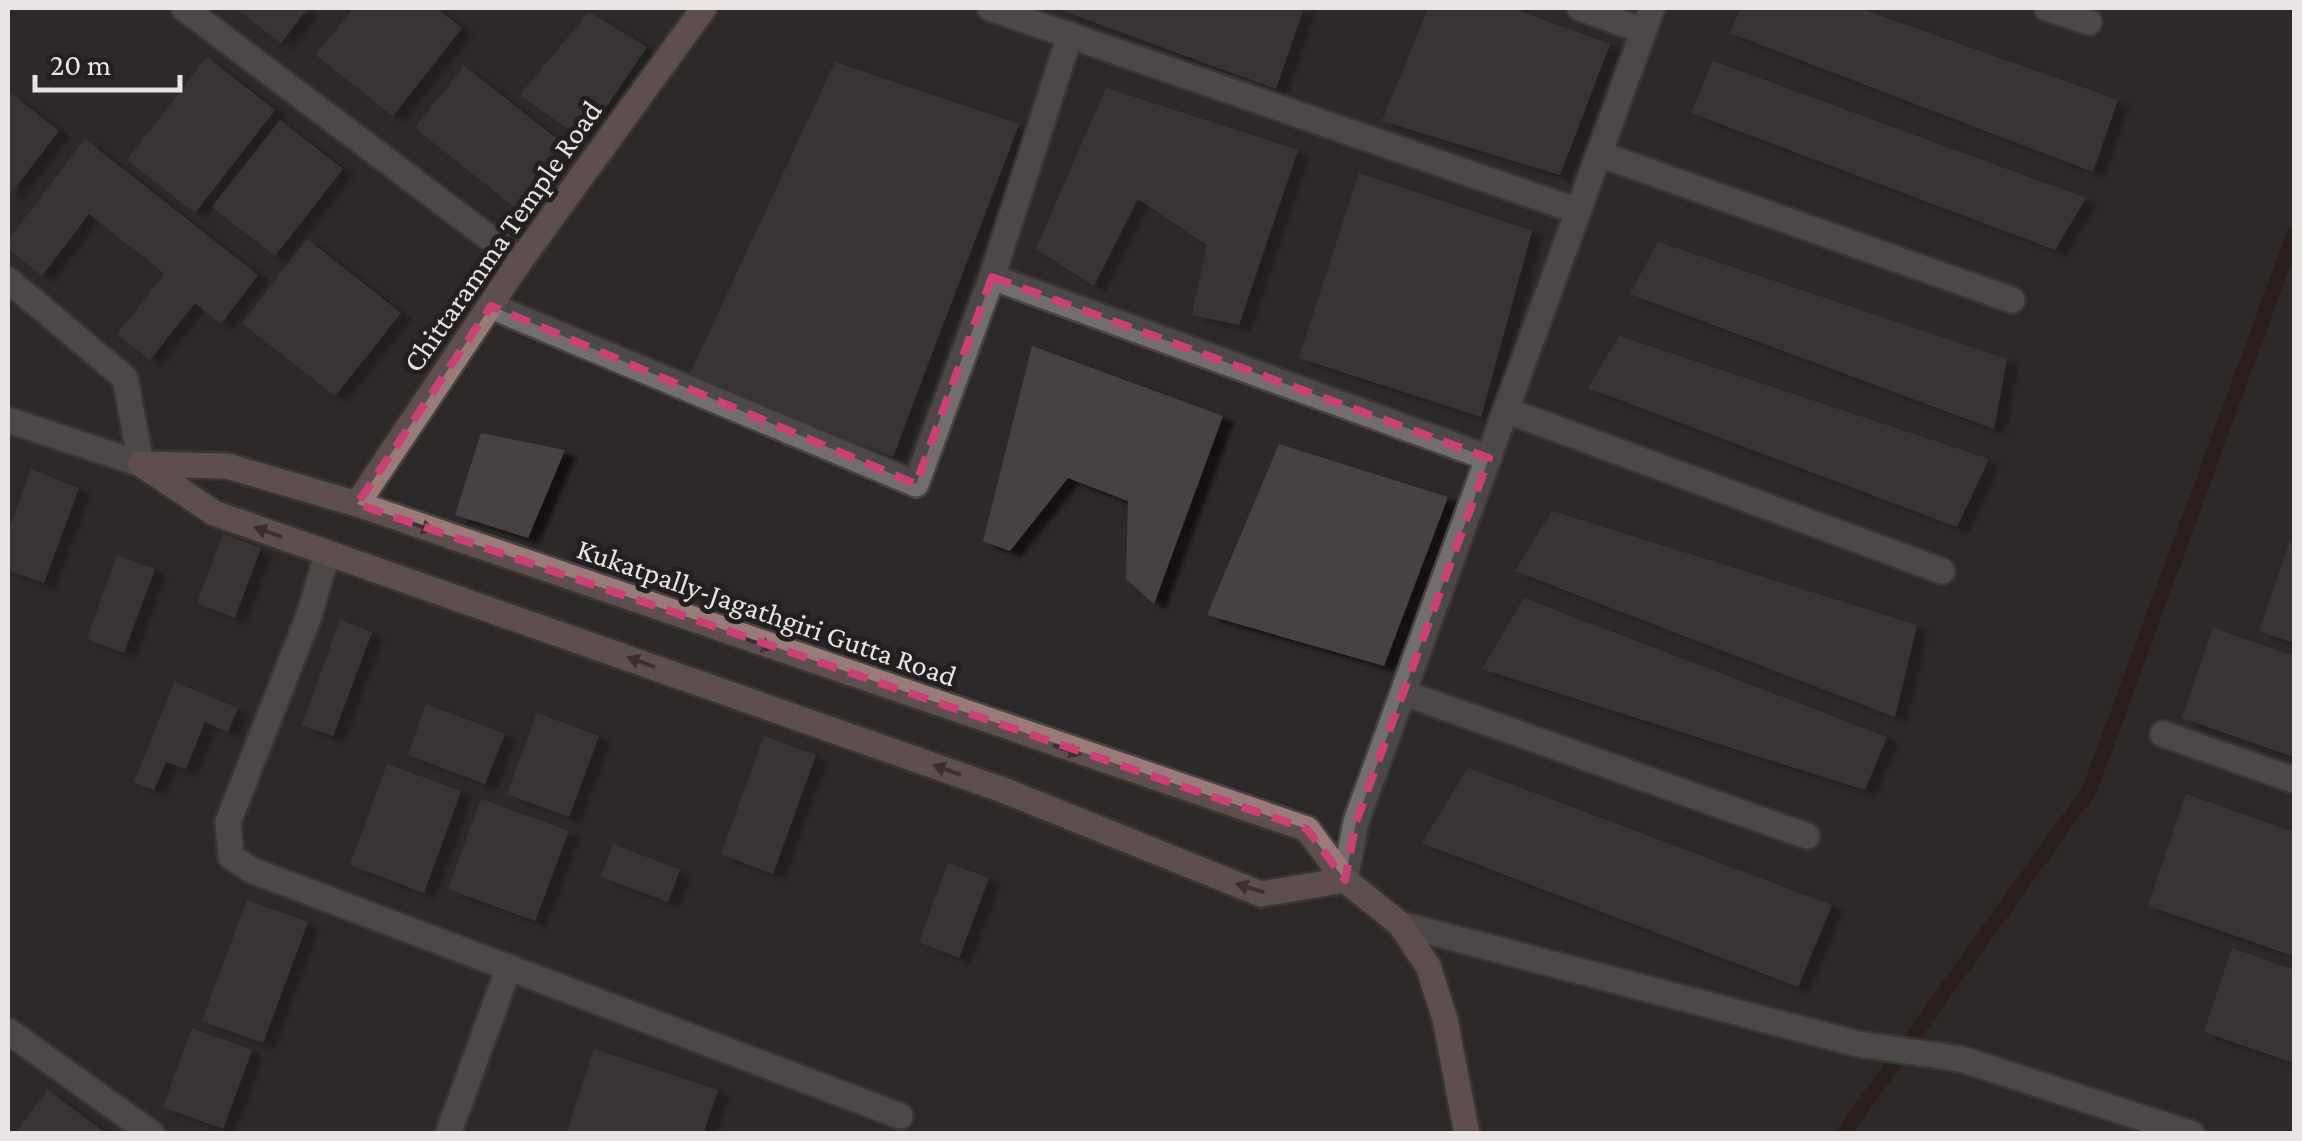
<svg xmlns="http://www.w3.org/2000/svg" width="2302" height="1141" font-family="'Crimson Pro',serif">
<style>
.lines{fill:none;stroke-linecap:round;stroke-linejoin:round}
.stream{stroke:#291110;stroke-width:15}
.building{fill:#474242;filter:url(#shadow)}
.street-casing{stroke:#484444;stroke-width:30}
.secondary-casing{stroke:#484444;stroke-width:30}
.street{stroke:#736e6d;stroke-width:25}
.secondary{stroke:#9a7b79;stroke-width:25}
.oneway{fill:#473b3a}
.marked{fill:none;stroke:#ca4176;stroke-width:8;stroke-dasharray:20 12;stroke-linejoin:round}
.labels{text-anchor:middle;dominant-baseline:central;stroke-width:10;stroke-linejoin:round;paint-order:stroke}
.street-label{font-size:30px;fill:#e8e4e4;stroke:#24201f}
</style>
<defs>
<filter id="shadow"><feDropShadow dx="11" dy="6" stdDeviation="2.5" flood-color="#0009"/></filter>
</defs>
<rect width="100%" height="100%" fill="#2e2929"/>
<g class="lines">
<path class="stream" d="M 1843,1134 L 2090,789 L 2294,234"/>
</g>
<g class="building">
<path d="M 235,8 L 308,8 L 281,43 Z"/>
<path d="M 353,8 L 435,8 L 462,28 L 393,116 L 316,55 Z"/>
<path d="M 1055,8 L 1304,8 L 1276,89 Z"/>
<path d="M 1428,8 L 1511,8 L 1610,44 L 1560,175 L 1382,121 Z"/>
<path d="M 1741,8 L 1859,8 L 2118,100 L 2093,172 L 1730,33 Z"/>
<path d="M 589,12 L 647,47 L 584,140 L 520,95 Z"/>
<path d="M 207,57 L 275,110 L 195,213 L 127,160 Z"/>
<path d="M 1713,61 L 2086,198 L 2055,250 L 1691,113 Z"/>
<path d="M 835,62 L 1019,124 L 893,457 L 689,376 Z"/>
<path d="M 464,66 L 566,146 L 517,209 L 415,128 Z"/>
<path d="M 1106,88 L 1298,150 L 1239,325 L 1192,315 L 1207,245 L 1138,199 L 1094,286 L 1036,249 Z"/>
<path d="M 12,94 L 59,131 L 8,197 L 8,100 Z"/>
<path d="M 280,120 L 343,169 L 275,256 L 212,207 Z"/>
<path d="M 85,139 L 258,275 L 221,324 L 195,303 L 150,360 L 117,334 L 165,274 L 89,214 L 42,276 L 8,248 L 8,240 Z"/>
<path d="M 1359,173 L 1532,231 L 1481,417 L 1299,358 Z"/>
<path d="M 307,239 L 401,313 L 335,396 L 242,323 Z"/>
<path d="M 1658,242 L 2007,359 L 1994,429 L 1630,294 Z"/>
<path d="M 1619,336 L 1989,459 L 1957,527 L 1588,388 Z"/>
<path d="M 1032,346 L 1223,416 L 1154,604 L 1126,579 L 1128,501 L 1068,478 L 1010,551 L 983,541 Z"/>
<path d="M 481,433 L 565,450 L 528,538 L 455,515 Z"/>
<path d="M 1279,444 L 1448,497 L 1384,666 L 1207,615 Z"/>
<path d="M 31,469 L 79,488 L 44,583 L 8,570 L 8,532 Z"/>
<path d="M 1552,511 L 1917,625 L 1895,717 L 1515,571 Z"/>
<path d="M 223,534 L 261,548 L 235,618 L 197,603 Z"/>
<path d="M 2290,541 L 2294,543 L 2294,643 L 2259,631 Z"/>
<path d="M 117,555 L 155,569 L 124,653 L 87,639 Z"/>
<path d="M 1524,598 L 1887,737 L 1865,790 L 1482,669 Z"/>
<path d="M 340,620 L 372,632 L 333,736 L 302,725 Z"/>
<path d="M 2213,628 L 2294,656 L 2294,757 L 2182,718 Z"/>
<path d="M 174,682 L 238,708 L 228,732 L 205,722 L 186,769 L 166,762 L 154,790 L 134,782 Z"/>
<path d="M 426,704 L 505,734 L 485,784 L 408,755 Z"/>
<path d="M 537,713 L 599,736 L 569,817 L 507,794 Z"/>
<path d="M 764,736 L 816,755 L 773,874 L 721,854 Z"/>
<path d="M 387,764 L 461,791 L 424,893 L 350,865 Z"/>
<path d="M 1468,768 L 1832,905 L 1798,987 L 1422,843 Z"/>
<path d="M 2186,794 L 2294,832 L 2294,956 L 2148,906 Z"/>
<path d="M 481,799 L 569,831 L 535,921 L 448,889 Z"/>
<path d="M 613,844 L 680,870 L 668,902 L 601,877 Z"/>
<path d="M 948,863 L 989,878 L 959,958 L 919,942 Z"/>
<path d="M 247,900 L 308,922 L 263,1043 L 202,1021 Z"/>
<path d="M 2232,948 L 2294,970 L 2294,1063 L 2204,1032 Z"/>
<path d="M 192,1028 L 252,1050 L 223,1129 L 163,1107 Z"/>
<path d="M 594,1049 L 718,1090 L 703,1134 L 566,1134 Z"/>
<path d="M 48,1090 L 107,1134 L 15,1134 Z"/>
</g>
<g class="lines">
<defs>
<g id="street">
<path d="M 184,8 L 520,261"/>
<path d="M 990,8 L 1578,211"/>
<path d="M 1580,8 L 1644,31"/>
<path d="M 2047,8 L 2089,22"/>
<path d="M 1599,154 L 2012,300"/>
<path d="M 992,277 L 1489,458"/>
<path d="M 8,280 L 125,378 L 141,464 L 8,420"/>
<path d="M 491,306 L 916,484 L 992,277 L 1070,35"/>
<path d="M 1508,411 L 1942,571"/>
<path d="M 327,554 L 309,616 L 228,822 L 231,857 L 251,870 L 900,1116"/>
<path d="M 1404,693 L 1807,836"/>
<path d="M 2163,734 L 2294,780"/>
<path d="M 1345,880 L 1356,822 L 1652,8"/>
<path d="M 1400,924 L 1858,1044 L 1961,1059 L 2192,1134"/>
<path d="M 8,1031 L 152,1134"/>
<path d="M 448,1134 L 509,967"/>
</g>
<g id="secondary">
<path d="M 141,464 L 227,466 L 357,504 L 1307,829 L 1345,880 L 1400,924 L 1428,966 L 1445,1019 L 1467,1134"/>
<path d="M 141,464 L 214,513 L 1003,790 L 1261,894 L 1345,880"/>
<path d="M 357,504 L 520,261 L 704,8"/>
</g>
</defs>
<use href="#street" class="street-casing"/>
<use href="#secondary" class="secondary-casing"/>
<use href="#street" class="street"/>
<use href="#secondary" class="secondary"/>
</g>
<defs><path id="oneway-solid" d="M-6-.8H1V-3.2L6.5 0L1 3.2V.8H-6Z" transform="scale(2.5)"/></defs>
<g class="oneway">
<use href="#oneway-solid" transform="translate(420 526) rotate(19)"/>
<use href="#oneway-solid" transform="translate(268 532) rotate(-160)"/>
<use href="#oneway-solid" transform="translate(760 644) rotate(19)"/>
<use href="#oneway-solid" transform="translate(641 662) rotate(-160)"/>
<use href="#oneway-solid" transform="translate(1067 750) rotate(19)"/>
<use href="#oneway-solid" transform="translate(947 770) rotate(-160)"/>
<use href="#oneway-solid" transform="translate(1250 888) rotate(-163)"/>
</g>
<path d="M0 0H2302V1141H0ZM 992,277 L 1489,458 L 1356,822 L 1345,880 L 1307,829 L 357,504 L 491,306 L 916,484 Z" fill="#2e2929" fill-opacity=".55" fill-rule="evenodd"/>
<path class="marked" d="M 992,277 L 1489,458 L 1356,822 L 1345,880 L 1307,829 L 357,504 L 491,306 L 916,484 Z"/>
<g class="labels">
<g class="street-label">
<text transform="translate(502 236) rotate(-55)">Chittaramma Temple Road</text>
<text transform="translate(767 612) rotate(19)">Kukatpally-Jagathgiri Gutta Road</text>
</g>
</g>
<rect width="2302" height="1141" fill="none" stroke="#e8e4e4" stroke-width="20"/>
<path d="M35 75v15h145v-15" fill="none" stroke="#e8e4e4" stroke-width="5"/>
<text x="50" y="75" font-size="30" fill="#e8e4e4" stroke="#24201f" stroke-width="8" paint-order="stroke">20 m</text>
</svg>
